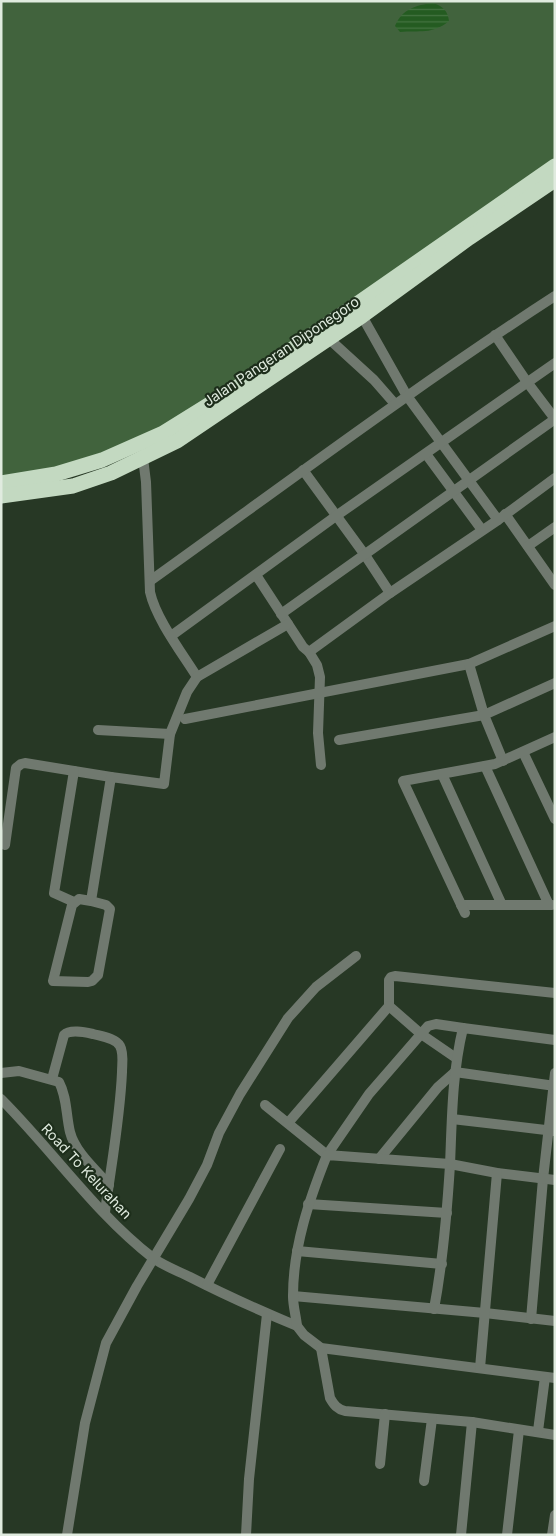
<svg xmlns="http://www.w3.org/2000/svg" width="556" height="1536" font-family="Inter,sans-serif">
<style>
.grass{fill:#41633d}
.water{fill:url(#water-rules)}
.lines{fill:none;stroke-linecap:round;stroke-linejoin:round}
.street{stroke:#70796f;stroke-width:10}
.highway{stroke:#c3d9c1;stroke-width:15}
.labels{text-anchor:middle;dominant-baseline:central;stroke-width:4.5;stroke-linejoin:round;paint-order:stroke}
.street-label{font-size:14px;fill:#e0ebdf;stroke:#1d2e1b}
</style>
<defs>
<pattern id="water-rules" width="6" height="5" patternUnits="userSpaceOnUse" patternTransform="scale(1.25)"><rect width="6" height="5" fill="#245b21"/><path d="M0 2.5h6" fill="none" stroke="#447341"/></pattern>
</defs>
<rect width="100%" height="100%" fill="#273825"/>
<path class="grass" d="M 1,1 L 555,1 L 555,170 L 181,429 L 1,487 Z"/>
<path class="water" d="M 433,3 C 443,6 448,11 449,21 C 432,35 420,30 400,32 L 395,26 C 402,9 416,5 433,3 Z"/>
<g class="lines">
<g class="street">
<path d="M 362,316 L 407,396 L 498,520"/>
<path d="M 495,335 L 527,382 L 555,419"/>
<path d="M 328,338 L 374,380 L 395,404"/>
<path d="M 426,454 L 482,530"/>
<path d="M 143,458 L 146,482 L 150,592 C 156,619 182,653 197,677"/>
<path d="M 303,470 L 365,555 L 390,593"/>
<path d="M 505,514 L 555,585"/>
<path d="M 528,546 L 555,527"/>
<path d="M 256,575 L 303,647 L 309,652 L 390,593 L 498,520 L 555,478"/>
<path d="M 150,581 C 284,485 416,386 555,296"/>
<path d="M 281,614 L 555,419"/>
<path d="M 171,636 L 336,516 L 555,363"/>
<path d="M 309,652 L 317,665 L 320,677 L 318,733 L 321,765"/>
<path d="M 185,719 L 469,664"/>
<path d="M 98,730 L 170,734"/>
<path d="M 339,740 L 484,715 L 469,664 L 555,626"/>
<path d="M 523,752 L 555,819"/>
<path d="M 503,761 L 484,715 L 555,683"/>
<path d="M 485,766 L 549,905"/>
<path d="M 442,774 L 502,905"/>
<path d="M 5,845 L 16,768 L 21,764 L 25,763 L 111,777"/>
<path d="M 91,901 L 106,905 L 110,909 L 98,975 L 92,981 L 88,982 L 53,981 L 72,905 L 79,899 L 91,901 L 111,777 L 164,784 L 170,734 L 187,692 L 197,677 L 288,624"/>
<path d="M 74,902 L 54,893 L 74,771"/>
<path d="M 461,905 L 552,905"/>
<path d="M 465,913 L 403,781 L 495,764 L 555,737"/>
<path d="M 456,1058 L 421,1034 L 389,1006 L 389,980 L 391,977 L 395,976 L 555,993"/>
<path d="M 455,1072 L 555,1086"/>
<path d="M 1,1073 L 19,1071 L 59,1082 C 67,1097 66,1115 70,1132 C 75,1152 95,1169 109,1185"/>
<path d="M 52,1079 L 64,1035 C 70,1029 84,1032 93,1034 C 100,1036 116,1038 120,1046 C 124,1053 122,1064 122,1072 C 120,1119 111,1166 105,1212"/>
<path d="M 1,1099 C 53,1151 95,1213 153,1258 C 164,1266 178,1271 190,1277 C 225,1295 261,1311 297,1326 L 304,1335 L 321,1348 L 555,1378"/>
<path d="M 265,1105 L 327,1155 L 369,1094 L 428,1026 L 436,1024 L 463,1028"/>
<path d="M 452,1119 L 554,1131"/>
<path d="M 288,1123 L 389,1006"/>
<path d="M 379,1159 L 438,1087 L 455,1072"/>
<path d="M 308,1204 L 447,1213"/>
<path d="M 297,1251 L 442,1264"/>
<path d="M 207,1285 L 280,1149"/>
<path d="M 293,1296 L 485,1313 L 555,1321"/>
<path d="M 434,1309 C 443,1261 447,1213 450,1165 C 452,1118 452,1074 463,1028 L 555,1040"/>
<path d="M 531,1319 L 543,1179 L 555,1073"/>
<path d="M 297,1326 C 296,1316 293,1306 293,1296 C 293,1247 309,1200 327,1155 L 450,1164 L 497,1173 L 555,1180"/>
<path d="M 321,1348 L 330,1398 C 334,1405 337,1409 345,1411 L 472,1422 L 555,1435"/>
<path d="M 480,1368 L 497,1173"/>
<path d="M 538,1431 L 545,1377"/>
<path d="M 380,1464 L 385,1414"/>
<path d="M 424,1481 L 432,1419"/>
<path d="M 67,1535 L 85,1423 L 106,1343 L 137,1286 L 189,1199 L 207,1165 L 219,1133 L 240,1094 L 288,1018 L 316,987 L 356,956"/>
<path d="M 246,1535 L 249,1479 L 267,1314"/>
<path d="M 461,1535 L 472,1422"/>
<path d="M 507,1535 L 519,1430"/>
<path d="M 552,1535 L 555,1515"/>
</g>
<g class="highway">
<path d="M 1,483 L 56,474 L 102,460 L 163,433 L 245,382 L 555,166"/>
<path d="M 1,496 L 73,486 L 111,473 L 177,441 L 362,316 L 469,238 L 555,180"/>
</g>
</g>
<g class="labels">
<g class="street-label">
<text transform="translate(281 351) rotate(-34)">Jalan Pangeran Diponegoro</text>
<text transform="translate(87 1171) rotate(47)">Road To Kelurahan</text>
</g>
</g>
<rect width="556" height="1536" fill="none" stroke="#e0ebdf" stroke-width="5"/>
</svg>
